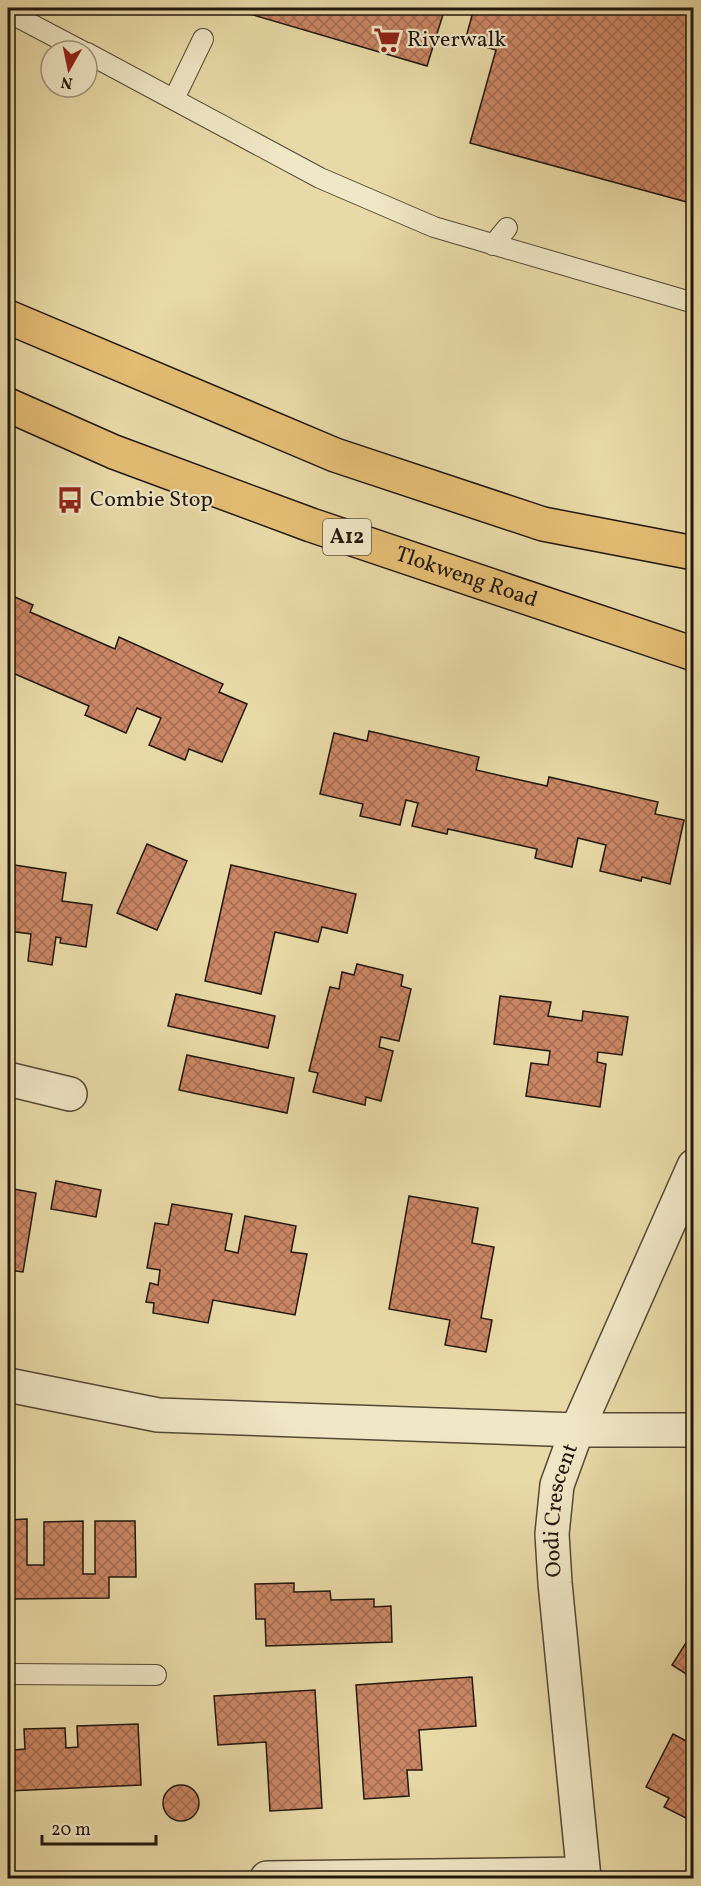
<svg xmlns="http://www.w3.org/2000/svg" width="701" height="1886" font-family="Vollkorn,serif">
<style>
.building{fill:url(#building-cross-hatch);stroke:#21170e;stroke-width:1.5}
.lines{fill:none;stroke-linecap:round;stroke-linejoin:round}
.lane-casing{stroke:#534834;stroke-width:22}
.street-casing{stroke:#534834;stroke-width:36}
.primary-casing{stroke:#21170e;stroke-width:36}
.lane{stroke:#f0e7c6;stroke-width:20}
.street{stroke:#f0e7c6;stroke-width:33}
.primary{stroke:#e4bd74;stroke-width:33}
.labels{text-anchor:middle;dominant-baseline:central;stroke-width:4.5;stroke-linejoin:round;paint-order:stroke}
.shield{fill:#f0e7c6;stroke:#5f5545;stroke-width:1.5}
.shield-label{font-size:21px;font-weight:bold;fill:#21170e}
.poi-label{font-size:22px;fill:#21170e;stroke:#f0e7c6;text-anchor:start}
.street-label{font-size:22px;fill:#21170e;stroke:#f0e7c6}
</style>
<defs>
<pattern id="building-cross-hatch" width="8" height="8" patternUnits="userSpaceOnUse" patternTransform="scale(1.5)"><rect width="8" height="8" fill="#cb8765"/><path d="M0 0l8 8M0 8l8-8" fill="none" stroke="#a46d52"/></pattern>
</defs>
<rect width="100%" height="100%" fill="#e8daa7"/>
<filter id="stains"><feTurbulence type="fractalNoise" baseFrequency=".00333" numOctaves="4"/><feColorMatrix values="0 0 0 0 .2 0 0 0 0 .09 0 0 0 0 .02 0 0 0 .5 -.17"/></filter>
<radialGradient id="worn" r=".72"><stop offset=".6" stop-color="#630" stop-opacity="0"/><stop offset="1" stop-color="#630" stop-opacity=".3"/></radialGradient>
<g class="building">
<path d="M 252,8 L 445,8 L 427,66 L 250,14 Z"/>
<path d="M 474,8 L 694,8 L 694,204 L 470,143 L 496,50 L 465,41 Z"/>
<path d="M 8,594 L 33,605 L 30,612 L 115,649 L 119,637 L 223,684 L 219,692 L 247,704 L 222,762 L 189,749 L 185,760 L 149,745 L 161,718 L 137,708 L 126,733 L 85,715 L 89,706 L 8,671 Z"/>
<path d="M 369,731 L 479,757 L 476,770 L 547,786 L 549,777 L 658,802 L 655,814 L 684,820 L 670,884 L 642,877 L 641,881 L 600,871 L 606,845 L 578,838 L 572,867 L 535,858 L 537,849 L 448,829 L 447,834 L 412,826 L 418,803 L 406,800 L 400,825 L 360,816 L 363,804 L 320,794 L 334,733 L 367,741 Z"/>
<path d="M 147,844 L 187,861 L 157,930 L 117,913 Z"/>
<path d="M 8,864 L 66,873 L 62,901 L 92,905 L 86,947 L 60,943 L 61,938 L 56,937 L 52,965 L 28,961 L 31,934 L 8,931 Z"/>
<path d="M 231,865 L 356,894 L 347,933 L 322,927 L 318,942 L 275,932 L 261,994 L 205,981 Z"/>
<path d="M 357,964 L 403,975 L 401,986 L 411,989 L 399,1041 L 381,1037 L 379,1047 L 393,1051 L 381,1101 L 366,1097 L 365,1105 L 313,1092 L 318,1073 L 309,1071 L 330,987 L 339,989 L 342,972 L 354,975 Z"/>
<path d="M 176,994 L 275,1016 L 268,1048 L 168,1026 Z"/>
<path d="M 500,996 L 551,1002 L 548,1016 L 582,1021 L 583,1011 L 628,1017 L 622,1055 L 598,1052 L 597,1062 L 606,1064 L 600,1107 L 526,1096 L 531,1063 L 548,1065 L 550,1051 L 494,1044 Z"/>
<path d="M 187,1055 L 294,1078 L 287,1113 L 179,1090 Z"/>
<path d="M 56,1181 L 101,1190 L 96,1217 L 51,1209 Z"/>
<path d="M 8,1188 L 36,1193 L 23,1272 L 8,1270 Z"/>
<path d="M 409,1196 L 478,1208 L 472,1243 L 494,1247 L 481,1318 L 492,1320 L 486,1352 L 445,1345 L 450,1320 L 389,1309 Z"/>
<path d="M 172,1204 L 232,1214 L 225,1250 L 238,1253 L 245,1216 L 296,1226 L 291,1252 L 307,1254 L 295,1315 L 213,1300 L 208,1323 L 153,1313 L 154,1303 L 146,1302 L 150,1283 L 158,1285 L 160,1270 L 147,1268 L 155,1223 L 168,1225 Z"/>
<path d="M 27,1519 L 27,1565 L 44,1565 L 44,1522 L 83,1521 L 83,1574 L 95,1574 L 95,1521 L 135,1521 L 136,1577 L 109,1577 L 109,1598 L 8,1599 L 8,1520 Z"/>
<path d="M 294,1583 L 294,1592 L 330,1591 L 331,1600 L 374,1599 L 374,1607 L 391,1606 L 392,1642 L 266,1646 L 265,1619 L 256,1619 L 255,1584 Z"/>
<path d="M 694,1630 L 694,1679 L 672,1665 Z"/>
<path d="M 472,1677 L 476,1726 L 419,1730 L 422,1770 L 407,1770 L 409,1796 L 364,1799 L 356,1685 Z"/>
<path d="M 315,1690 L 322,1808 L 270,1811 L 266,1742 L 218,1745 L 214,1696 Z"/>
<path d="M 138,1724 L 141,1785 L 8,1791 L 8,1732 L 13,1732 L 14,1750 L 25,1749 L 24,1729 L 65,1728 L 66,1748 L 78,1747 L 77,1726 Z"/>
<path d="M 673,1734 L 694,1745 L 694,1822 L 664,1807 L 669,1798 L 646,1787 Z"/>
<circle cx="181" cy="1803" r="18"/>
</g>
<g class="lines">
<defs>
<g id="lane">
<path d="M 8,12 L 82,51"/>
<path d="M 87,53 L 320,178 L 434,227 L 694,303"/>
<path d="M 174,99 L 203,39"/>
<path d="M 493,245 L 507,228"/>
<path d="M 8,1674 L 156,1675"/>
</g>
<g id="street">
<path d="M 8,1079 L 70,1094"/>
<path d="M 8,1385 L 158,1415 L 577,1430 L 694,1430"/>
<path d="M 267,1878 L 583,1874"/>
<path id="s1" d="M 584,1878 L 555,1583 L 552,1534 L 557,1485 L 577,1430 L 694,1166"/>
</g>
<g id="primary">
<path d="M 8,317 L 335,455 L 543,524 L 694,553"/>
<path id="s2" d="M 8,405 L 114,452 L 311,525 L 694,654"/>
</g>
</defs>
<use href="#lane" class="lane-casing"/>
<use href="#street" class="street-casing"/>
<use href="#primary" class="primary-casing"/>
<use href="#lane" class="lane"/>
<use href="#street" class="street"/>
<use href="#primary" class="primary"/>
</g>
<defs>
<symbol id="supermarket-bare" viewBox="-9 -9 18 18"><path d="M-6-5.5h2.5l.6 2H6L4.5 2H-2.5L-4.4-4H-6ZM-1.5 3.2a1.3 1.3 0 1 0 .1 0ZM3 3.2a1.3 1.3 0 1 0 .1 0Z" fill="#8f2418" stroke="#f0e7c6" stroke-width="2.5" paint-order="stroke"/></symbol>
<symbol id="bus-bare" viewBox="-9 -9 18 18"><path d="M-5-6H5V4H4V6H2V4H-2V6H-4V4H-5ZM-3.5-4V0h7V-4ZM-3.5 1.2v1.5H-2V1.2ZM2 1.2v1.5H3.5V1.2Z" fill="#8f2418" stroke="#f0e7c6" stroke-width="2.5" paint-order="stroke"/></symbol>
</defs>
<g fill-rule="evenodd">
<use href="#supermarket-bare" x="368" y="21" width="38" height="38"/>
<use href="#bus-bare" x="51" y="481" width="38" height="38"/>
</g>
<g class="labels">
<rect class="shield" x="323" y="519" width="48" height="36" rx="4.5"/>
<g class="shield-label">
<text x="347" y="537">A12</text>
</g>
<g class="poi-label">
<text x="407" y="40">Riverwalk</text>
<text x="90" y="500">Combie Stop</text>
</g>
<g class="street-label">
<text stroke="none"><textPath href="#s2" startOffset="490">Tlokweng Road</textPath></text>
<text stroke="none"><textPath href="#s1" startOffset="370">Oodi Crescent</textPath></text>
</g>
</g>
<rect width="701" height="1886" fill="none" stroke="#e8daa7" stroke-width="30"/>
<rect x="9" y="9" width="683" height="1868" fill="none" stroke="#21170e" stroke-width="3"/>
<rect x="15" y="15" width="671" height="1856" fill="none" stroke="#21170e" stroke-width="1.5"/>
<g transform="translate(69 69) rotate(189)"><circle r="28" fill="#f0e7c6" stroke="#9d947c" stroke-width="1.5"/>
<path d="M0-4.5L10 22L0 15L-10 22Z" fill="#8f2418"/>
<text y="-9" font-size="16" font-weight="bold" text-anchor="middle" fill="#21170e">N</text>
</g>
<path d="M42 1835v9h114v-9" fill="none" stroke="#21170e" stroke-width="3"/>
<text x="51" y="1835" font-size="18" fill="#21170e" stroke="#f0e7c6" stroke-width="4.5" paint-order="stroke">20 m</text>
<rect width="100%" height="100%" filter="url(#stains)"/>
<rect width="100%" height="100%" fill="url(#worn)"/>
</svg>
